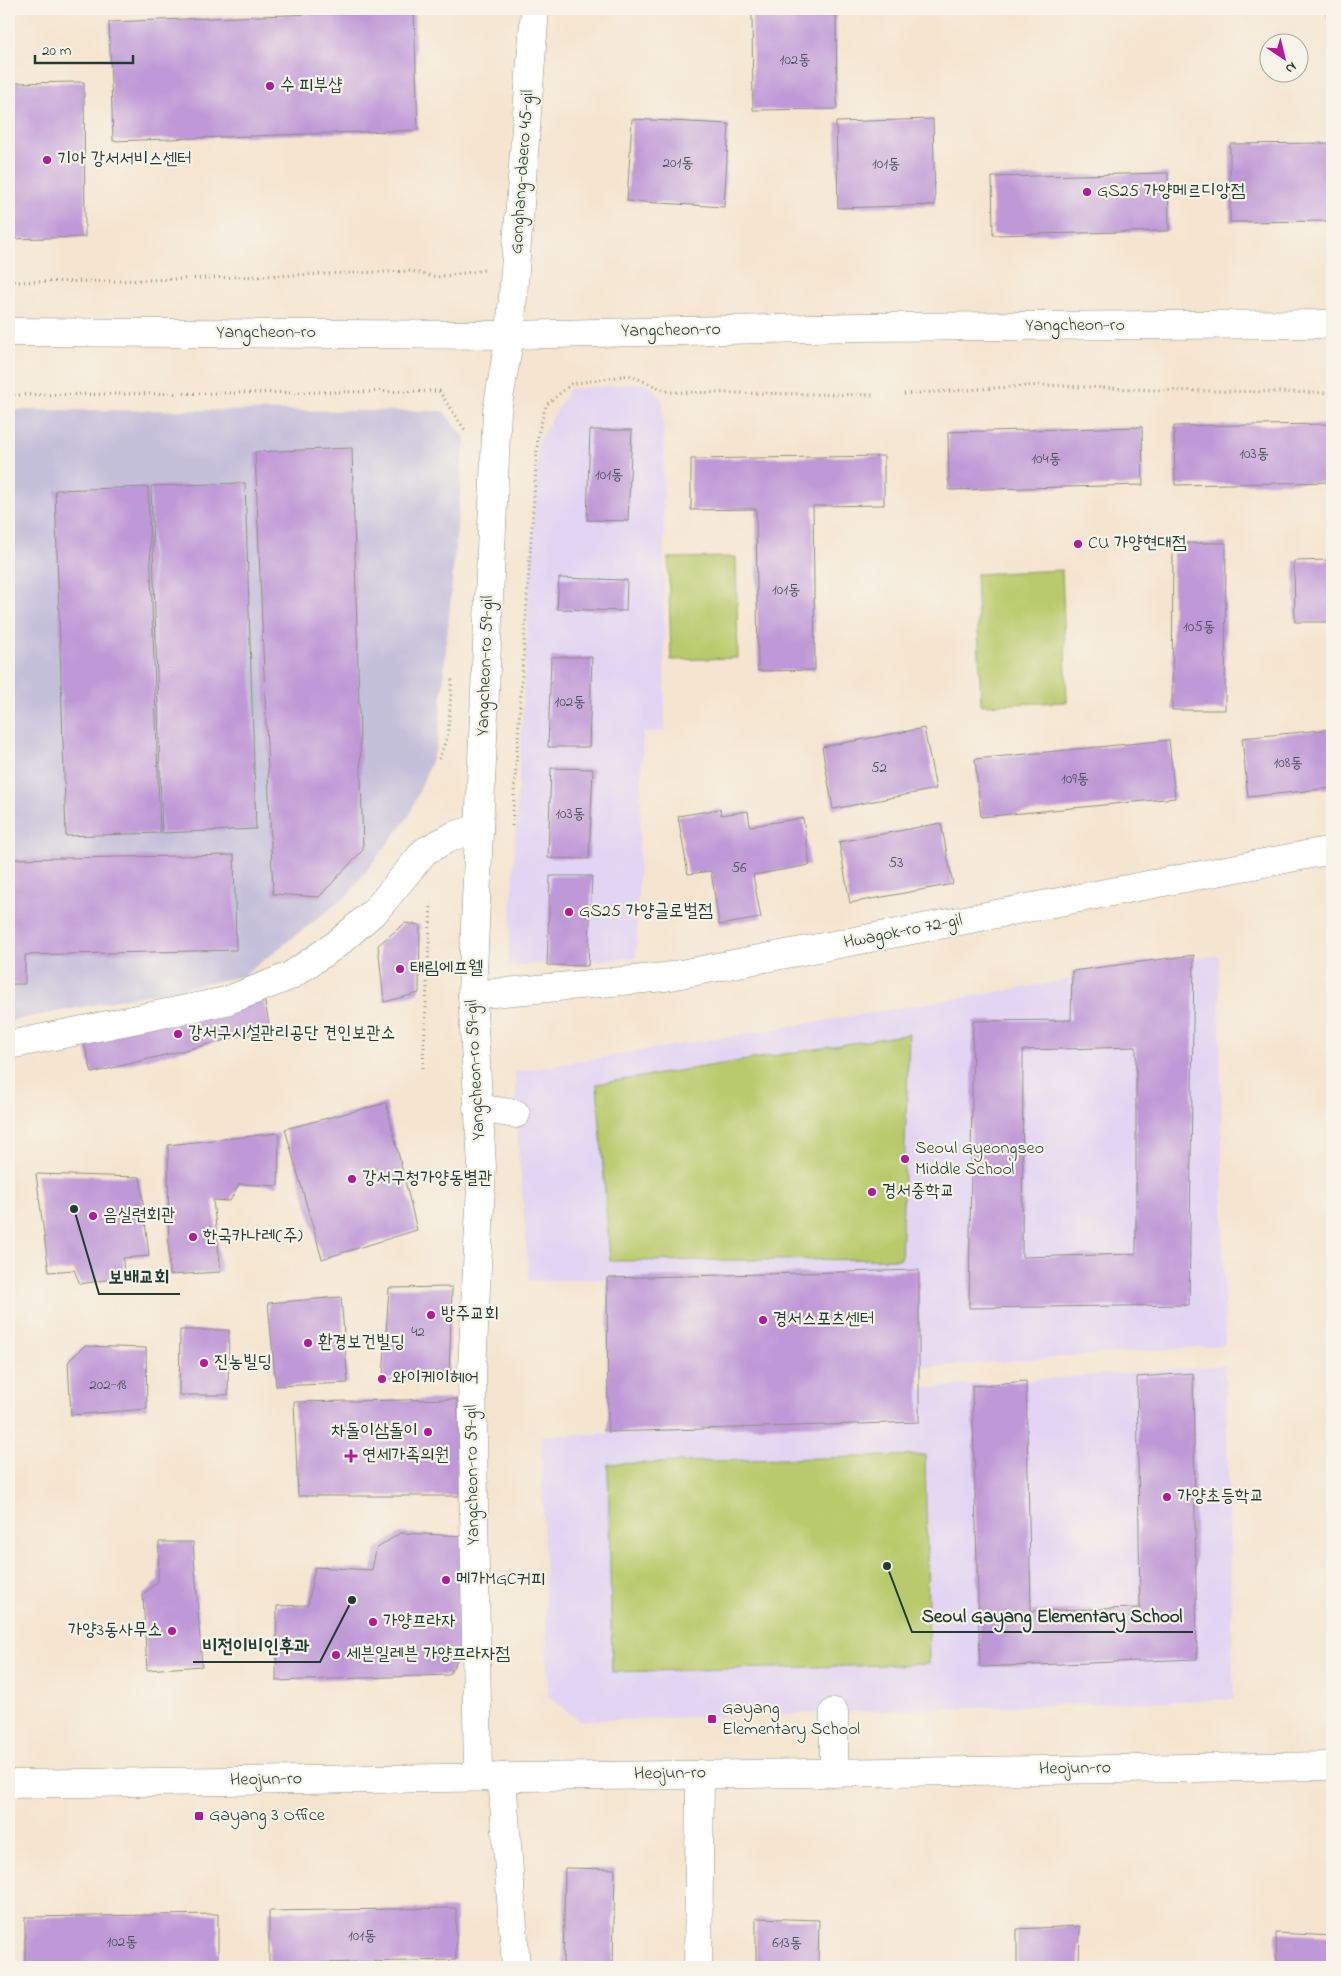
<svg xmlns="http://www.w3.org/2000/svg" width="1341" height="1976" font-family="'Indie Flower','Poor Story',sans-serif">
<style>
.built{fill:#e2d4f3}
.industrial{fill:#c5c0da}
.green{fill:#b9ca6c;stroke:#6c8450}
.building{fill:#bf98d7;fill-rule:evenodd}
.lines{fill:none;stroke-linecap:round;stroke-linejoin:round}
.minor-casing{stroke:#8a9182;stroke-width:29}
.major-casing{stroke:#8a9182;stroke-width:29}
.path{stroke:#8a9182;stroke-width:3;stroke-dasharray:1 4;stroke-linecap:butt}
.minor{stroke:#fff;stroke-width:28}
.major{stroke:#fff;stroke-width:28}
.poi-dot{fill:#b5179e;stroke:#f7f3e8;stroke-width:2}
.labels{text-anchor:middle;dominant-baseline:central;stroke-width:4.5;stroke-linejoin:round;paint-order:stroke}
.number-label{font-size:15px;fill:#47545d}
.poi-label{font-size:18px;fill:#1f3d34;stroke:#f7f3e8;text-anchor:start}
.street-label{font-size:18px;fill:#1f3d34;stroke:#f7f3e8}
.leader{fill:none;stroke:#1f3d34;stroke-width:2}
.callout-dot{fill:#1f3d34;stroke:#f7f3e8;stroke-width:2}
.callout-label{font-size:19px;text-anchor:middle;font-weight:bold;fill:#1f3d34;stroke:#f7f3e8;stroke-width:4.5;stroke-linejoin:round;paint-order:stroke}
</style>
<rect width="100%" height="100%" fill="#f7f3e8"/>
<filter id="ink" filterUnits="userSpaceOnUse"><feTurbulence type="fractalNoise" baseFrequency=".02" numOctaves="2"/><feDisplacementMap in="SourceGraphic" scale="10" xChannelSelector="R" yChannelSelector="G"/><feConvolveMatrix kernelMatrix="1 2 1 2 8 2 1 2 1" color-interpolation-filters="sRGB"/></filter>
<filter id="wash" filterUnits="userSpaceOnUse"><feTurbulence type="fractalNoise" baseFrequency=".0096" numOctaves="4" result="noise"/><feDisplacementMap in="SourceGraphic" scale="20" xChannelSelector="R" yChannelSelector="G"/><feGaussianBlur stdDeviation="1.12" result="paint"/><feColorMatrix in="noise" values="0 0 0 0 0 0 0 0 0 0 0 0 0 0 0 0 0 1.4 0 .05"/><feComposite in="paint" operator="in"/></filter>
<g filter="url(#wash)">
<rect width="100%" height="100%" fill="#f5e5d0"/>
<g class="built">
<path d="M 646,383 L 663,400 L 665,731 L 643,733 L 636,958 L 508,966 L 538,442 L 569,389 Z"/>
<path d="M 1219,955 L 1225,1345 L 918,1368 L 919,1270 L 529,1281 L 516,1114 L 515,1072 Z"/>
<path d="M 1225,1365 L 1234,1699 L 579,1721 L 548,1696 L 541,1436 L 918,1422 L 919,1389 Z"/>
</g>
<path class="industrial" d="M 9,410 L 443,411 L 465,438 L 438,738 L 436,749 L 409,816 L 349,894 L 243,976 L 9,1021 Z"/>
<g class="green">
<path d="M 736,557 L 738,658 L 671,660 L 668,558 Z"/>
<path d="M 1062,570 L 1067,702 L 981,705 L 976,574 Z"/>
<path d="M 909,1034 L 901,1259 L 610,1261 L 597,1084 Z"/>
<path d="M 925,1455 L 929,1664 L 612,1672 L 608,1464 Z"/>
</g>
<g id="blocks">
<g class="building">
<path d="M 1326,9 L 1332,9 L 1332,32 L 1331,32 Z"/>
<path d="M 414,10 L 418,130 L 113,141 L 109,22 Z"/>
<path d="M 836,10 L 837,109 L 753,110 L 752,12 Z"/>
<path d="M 84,82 L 85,237 L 9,239 L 9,83 Z"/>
<path d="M 632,119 L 729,124 L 724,207 L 627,201 Z"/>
<path d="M 933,119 L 935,205 L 838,208 L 836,122 Z"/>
<path d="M 1332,143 L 1332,221 L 1230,222 L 1230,144 Z"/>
<path d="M 1168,173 L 1169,231 L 993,235 L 992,177 Z"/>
<path d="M 1332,424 L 1332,482 L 1175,485 L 1174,426 Z"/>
<path d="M 1142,427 L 1143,485 L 949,490 L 948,432 Z"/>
<path d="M 590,430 L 632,430 L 628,521 L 587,520 Z"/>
<path d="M 352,448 L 363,850 L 319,897 L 273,894 L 255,452 Z"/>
<path d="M 884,456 L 884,505 L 813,506 L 815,670 L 758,671 L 756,509 L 691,510 L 691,459 Z"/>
<path d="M 245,483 L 256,829 L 162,833 L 151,486 Z"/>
<path d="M 148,487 L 160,833 L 66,836 L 55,490 Z"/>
<path d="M 1173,543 L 1226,543 L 1225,710 L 1172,710 Z"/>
<path d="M 1332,560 L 1332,622 L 1295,622 L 1294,561 Z"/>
<path d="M 559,578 L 627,580 L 626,611 L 557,609 Z"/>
<path d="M 551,657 L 592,657 L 589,747 L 548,747 Z"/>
<path d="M 924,728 L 936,789 L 833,809 L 822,747 Z"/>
<path d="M 1332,729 L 1332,788 L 1248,797 L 1242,738 Z"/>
<path d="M 1169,740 L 1175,798 L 981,817 L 975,759 Z"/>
<path d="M 551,768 L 593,769 L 589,859 L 548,858 Z"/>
<path d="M 720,809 L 721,815 L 748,811 L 750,826 L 803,818 L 810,865 L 753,875 L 761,918 L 719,925 L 711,871 L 688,874 L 678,816 Z"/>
<path d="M 941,823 L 953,884 L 850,903 L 839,842 Z"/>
<path d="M 234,855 L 236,950 L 25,955 L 25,984 L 9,984 L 9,859 Z"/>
<path d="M 550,876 L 592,876 L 588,966 L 547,965 Z"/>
<path d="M 405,923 L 420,925 L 419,993 L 384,1002 L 378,945 Z"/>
<path d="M 1194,955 L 1189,1305 L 969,1308 L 973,1021 L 1071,1020 L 1072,971 ZM 1136,1047 L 1136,1254 L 1022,1257 L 1023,1050 Z"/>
<path d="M 264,998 L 270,1029 L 92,1073 L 83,1039 Z"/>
<path d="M 386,1103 L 417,1230 L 322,1259 L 285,1129 Z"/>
<path d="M 279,1133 L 278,1186 L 239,1184 L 230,1201 L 213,1200 L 221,1272 L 169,1275 L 168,1145 Z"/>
<path d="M 36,1174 L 140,1177 L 149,1256 L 123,1258 L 124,1277 L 80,1284 L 74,1270 L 49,1272 Z"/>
<path d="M 919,1270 L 919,1422 L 608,1432 L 607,1278 Z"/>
<path d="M 452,1287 L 449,1377 L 383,1379 L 389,1288 Z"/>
<path d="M 341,1297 L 348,1383 L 276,1386 L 268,1303 Z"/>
<path d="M 180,1330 L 229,1330 L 228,1395 L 179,1395 Z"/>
<path d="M 84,1346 L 146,1348 L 147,1409 L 71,1415 L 68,1362 Z"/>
<path d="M 1193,1373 L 1197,1659 L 980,1667 L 972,1386 L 1026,1381 L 1031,1611 L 1140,1608 L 1137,1377 Z"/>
<path d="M 457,1399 L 463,1496 L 298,1496 L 294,1402 Z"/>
<path d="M 400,1533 L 467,1536 L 469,1638 L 449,1675 L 276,1681 L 277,1606 L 308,1605 L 315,1567 L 372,1570 L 376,1549 Z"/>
<path d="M 159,1542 L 193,1542 L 202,1666 L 147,1670 L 143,1595 L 158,1581 Z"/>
<path d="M 565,1868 L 615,1869 L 613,1967 L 563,1967 Z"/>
<path d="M 456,1908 L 456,1960 L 269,1964 L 269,1911 Z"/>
<path d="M 218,1914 L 218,1966 L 25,1967 L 25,1917 Z"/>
<path d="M 756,1918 L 819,1920 L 818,1967 L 756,1967 Z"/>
<path d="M 1080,1926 L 1079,1967 L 1017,1967 L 1017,1929 Z"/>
<path d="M 1276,1933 L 1332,1936 L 1332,1967 L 1277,1967 Z"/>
</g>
</g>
</g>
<g filter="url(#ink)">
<use href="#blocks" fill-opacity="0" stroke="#8a9182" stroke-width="1"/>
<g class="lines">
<defs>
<g id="minor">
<path d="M 472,995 L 665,977 L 1332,850"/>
<path d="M 9,1045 L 226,1001 L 290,976 L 337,944 L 376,910 L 425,851 L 453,836 L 479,828"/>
<path d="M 477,1108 L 516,1114"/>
<path d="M 834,1712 L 834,1773"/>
<path d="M 478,1777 L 472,1369 L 482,1166 L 472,995 L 497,410 L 510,335 L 535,9"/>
<path d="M 502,1777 L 516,1967"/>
<path d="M 9,1784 L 1332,1766"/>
<path d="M 698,1967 L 700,1774"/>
</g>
<path id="major" d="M 9,332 L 510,335 L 857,327 L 1332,324"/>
</defs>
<use href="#minor" class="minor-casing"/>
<use href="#major" class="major-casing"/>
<g class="path">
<path d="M 9,282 L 118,281 L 411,271 L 437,277 L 485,270"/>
<path d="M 904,394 L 1041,385 L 1156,390 L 1332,393"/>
<path d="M 9,395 L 439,391 L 465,430"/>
<path d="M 439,759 L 448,734 L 452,679"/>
<path d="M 512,826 L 538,435 L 546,405 L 571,384 L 629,375 L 669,392 L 875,395"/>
<path d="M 423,1068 L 431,903"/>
</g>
<use href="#minor" class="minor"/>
<use href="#major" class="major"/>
</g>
</g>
<g class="poi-dot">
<circle cx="270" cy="86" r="5"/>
<circle cx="47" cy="160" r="5"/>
<circle cx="1087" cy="192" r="5"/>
<circle cx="1078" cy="544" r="5"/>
<circle cx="569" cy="912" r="5"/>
<circle cx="400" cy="969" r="5"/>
<circle cx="178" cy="1034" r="5"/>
<circle cx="905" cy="1159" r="5"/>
<circle cx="352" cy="1179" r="5"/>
<circle cx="872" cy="1192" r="5"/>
<circle cx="93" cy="1216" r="5"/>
<circle cx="193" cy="1237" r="5"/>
<circle cx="431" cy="1315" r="5"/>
<circle cx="763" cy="1320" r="5"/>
<circle cx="308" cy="1343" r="5"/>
<circle cx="204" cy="1363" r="5"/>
<circle cx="382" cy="1379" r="5"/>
<circle cx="428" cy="1432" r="5"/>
<path d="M348.5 1448.5h5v5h5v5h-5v5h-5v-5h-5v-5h5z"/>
<circle cx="1167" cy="1497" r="5"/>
<circle cx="446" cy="1580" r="5"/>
<circle cx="373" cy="1622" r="5"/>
<circle cx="172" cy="1631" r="5"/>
<circle cx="336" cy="1655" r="5"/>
<rect x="707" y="1714" width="10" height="10" rx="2.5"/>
<rect x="194" y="1811" width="10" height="10" rx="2.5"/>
</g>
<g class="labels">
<g class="number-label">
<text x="795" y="60">102동</text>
<text x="678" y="163">201동</text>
<text x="886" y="164">101동</text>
<text x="1254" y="454">103동</text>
<text x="1046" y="459">104동</text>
<text x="609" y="475">101동</text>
<text x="786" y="590">101동</text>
<text x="1199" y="627">105동</text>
<text x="570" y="702">102동</text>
<text x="1288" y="763">108동</text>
<text x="879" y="768">52</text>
<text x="1075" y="779">109동</text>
<text x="570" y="814">103동</text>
<text x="896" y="863">53</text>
<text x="739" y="868">56</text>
<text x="418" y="1332">42</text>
<text x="108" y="1385">202-18</text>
<text x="362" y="1936">101동</text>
<text x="122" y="1942">102동</text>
<text x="787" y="1943">613동</text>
</g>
<g class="poi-label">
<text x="280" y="86">수 피부샵</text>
<text x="57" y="160">기아 강서서비스센터</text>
<text x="1097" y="192">GS25 가양메르디앙점</text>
<text x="1088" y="544">CU 가양현대점</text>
<text x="579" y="912">GS25 가양글로벌점</text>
<text x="410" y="969">태림에프웰</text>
<text x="188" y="1034">강서구시설관리공단 견인보관소</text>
<text x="915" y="1149">Seoul Gyeongseo<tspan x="915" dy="21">Middle School</tspan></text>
<text x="362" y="1179">강서구청가양동별관</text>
<text x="882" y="1192">경서중학교</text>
<text x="103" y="1216">음실련회관</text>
<text x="203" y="1237">한국카나레(주)</text>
<text x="441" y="1315">방주교회</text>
<text x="773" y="1320">경서스포츠센터</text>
<text x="318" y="1343">환경보건빌딩</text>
<text x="214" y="1363">진농빌딩</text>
<text x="392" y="1379">와이케이헤어</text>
<text x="418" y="1432" text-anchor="end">차돌이삼돌이</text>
<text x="362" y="1456">연세가족의원</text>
<text x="1177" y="1497">가양초등학교</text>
<text x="456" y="1580">메가MGC커피</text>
<text x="383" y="1622">가양프라자</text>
<text x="162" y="1631" text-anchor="end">가양3동사무소</text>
<text x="346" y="1655">세븐일레븐 가양프라자점</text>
<text x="722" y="1709">Gayang<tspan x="722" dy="21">Elementary School</tspan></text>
<text x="209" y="1816">Gayang 3 Office</text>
</g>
<g class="street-label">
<text transform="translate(523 172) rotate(-86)">Gonghang-daero 45-gil</text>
<text x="1075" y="326">Yangcheon-ro</text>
<text transform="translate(671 331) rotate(-1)">Yangcheon-ro</text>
<text x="266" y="333">Yangcheon-ro</text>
<text transform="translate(486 666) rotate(-88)">Yangcheon-ro 59-gil</text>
<text transform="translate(903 932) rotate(-11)">Hwagok-ro 72-gil</text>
<text transform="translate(476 1070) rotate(-93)">Yangcheon-ro 59-gil</text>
<text transform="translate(473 1475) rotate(-91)">Yangcheon-ro 59-gil</text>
<text transform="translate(1075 1769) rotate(-1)">Heojun-ro</text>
<text transform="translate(670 1774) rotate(-1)">Heojun-ro</text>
<text transform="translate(266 1780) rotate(-1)">Heojun-ro</text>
</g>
</g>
<path class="leader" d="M74 1209L99 1294H180M887 1566L912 1632H1193M352 1600L320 1662H193"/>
<g class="callout-dot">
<circle cx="74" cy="1209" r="5"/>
<circle cx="887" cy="1566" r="5"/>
<circle cx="352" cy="1600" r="5"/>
</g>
<g class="callout-label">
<text x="139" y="1283">보배교회</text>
<text x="1052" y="1622">Seoul Gayang Elementary School</text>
<text x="256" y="1652">비전이비인후과</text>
</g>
<rect width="1341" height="1976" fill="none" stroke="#f7f3e8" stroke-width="30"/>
<g transform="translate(1284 58) rotate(145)"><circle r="24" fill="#f7f3e8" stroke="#a1aaa0"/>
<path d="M0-4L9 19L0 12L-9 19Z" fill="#b5179e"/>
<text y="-8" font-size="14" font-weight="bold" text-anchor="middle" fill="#1f3d34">N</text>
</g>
<path d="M35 55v8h98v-8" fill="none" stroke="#1f3d34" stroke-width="2.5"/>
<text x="42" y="55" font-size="15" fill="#1f3d34" stroke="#f7f3e8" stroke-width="4" paint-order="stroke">20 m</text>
</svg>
